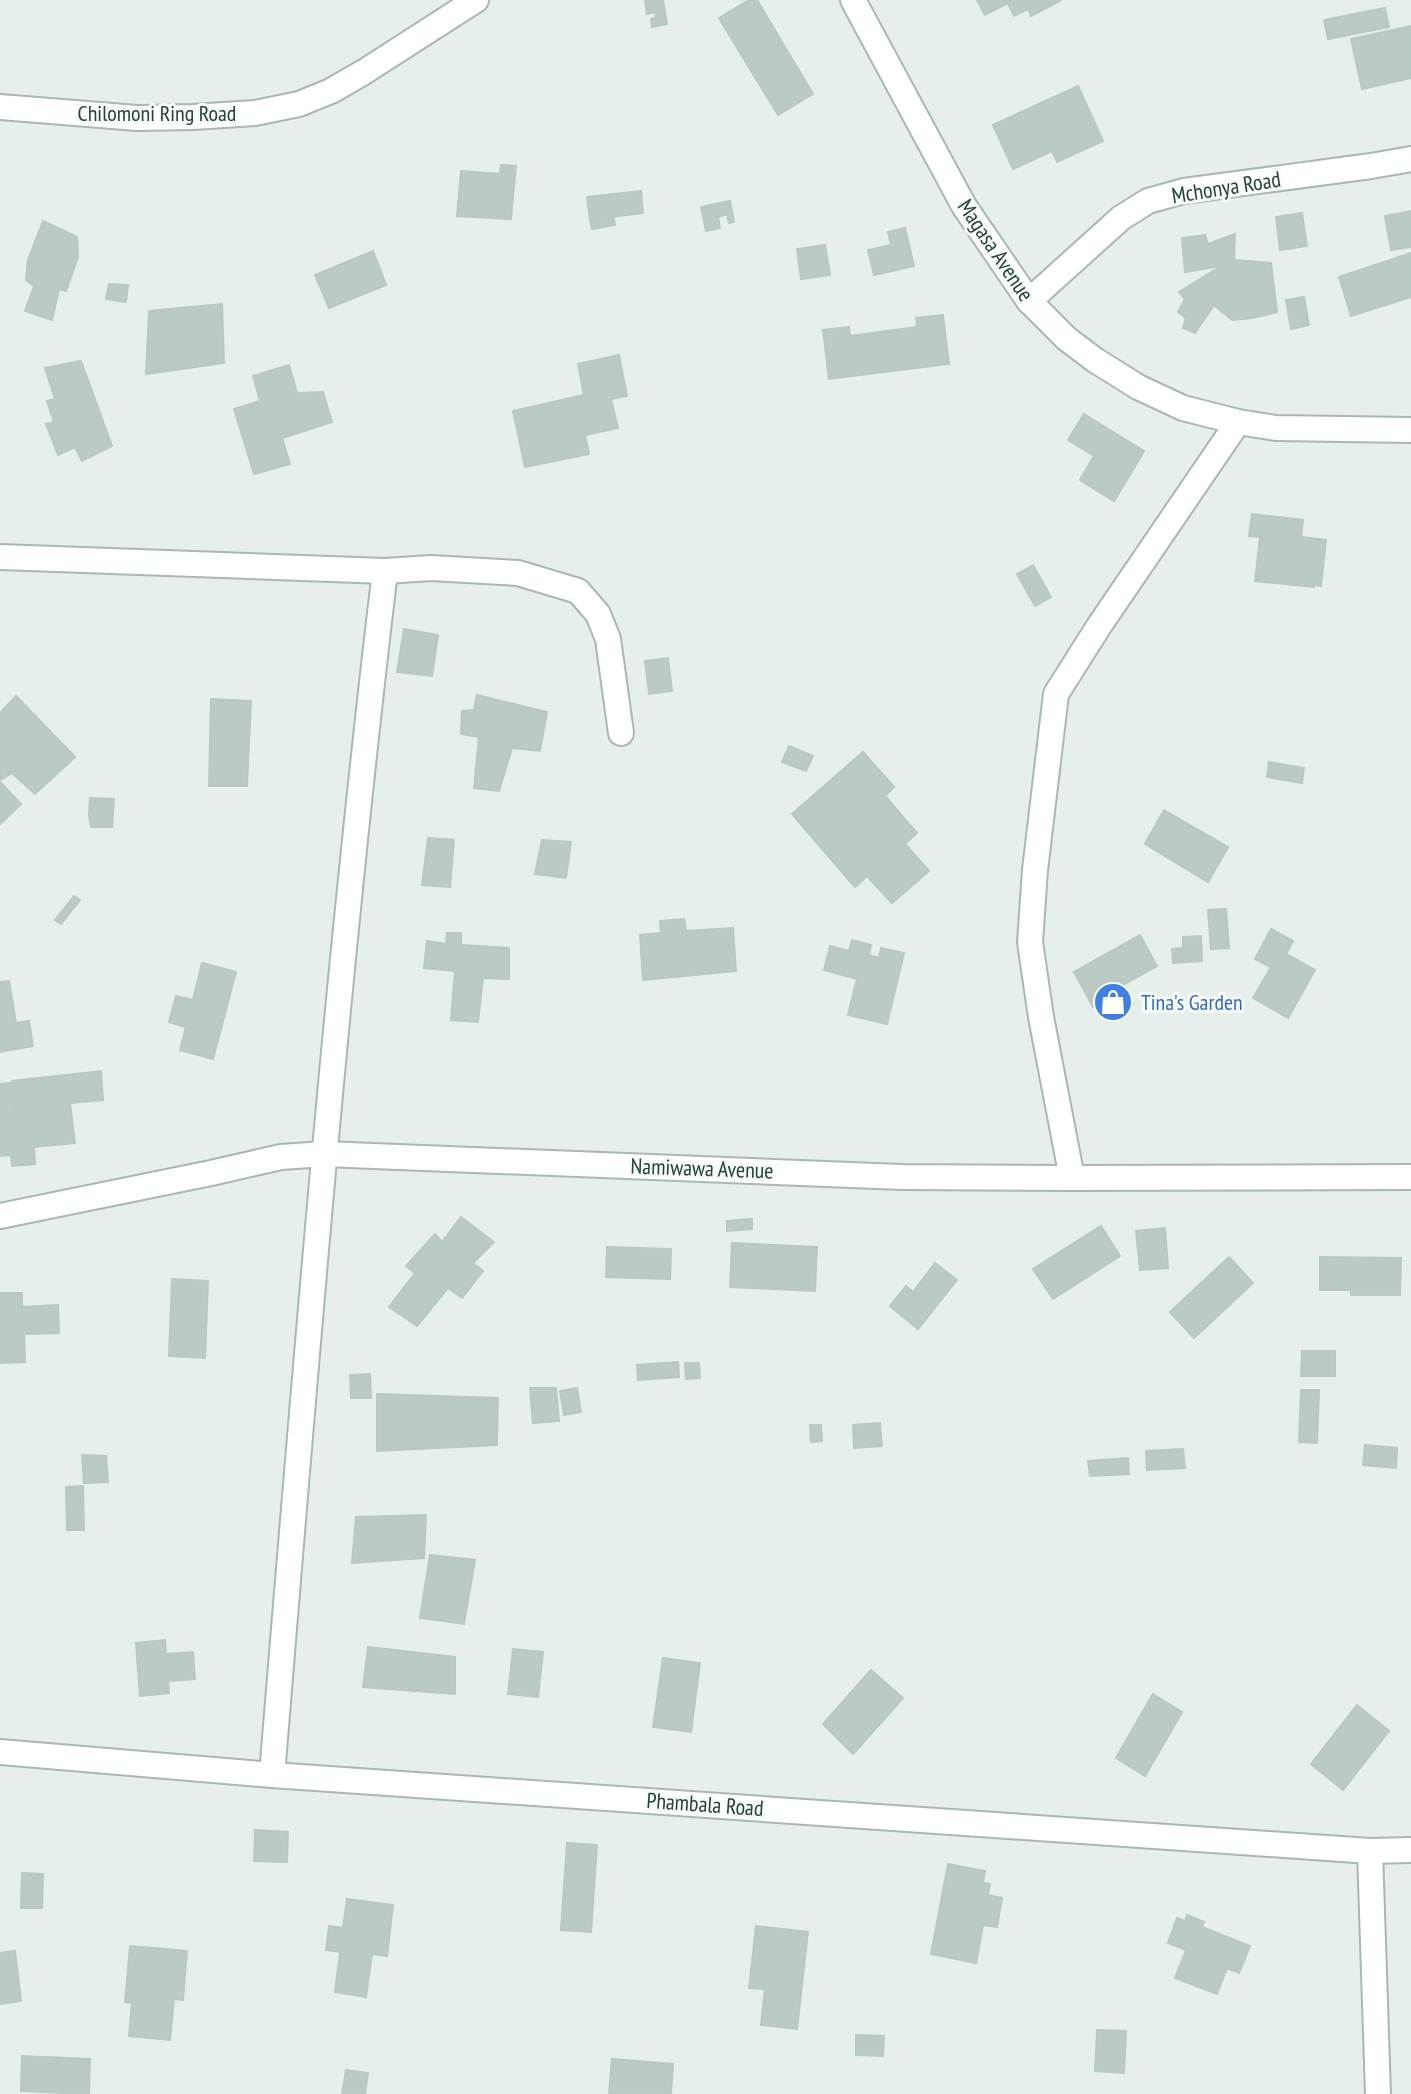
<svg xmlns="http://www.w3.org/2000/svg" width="1411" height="2094" font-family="'PT Sans Narrow',sans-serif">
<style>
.building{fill:#bbcac4;stroke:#b8c9c2;stroke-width:2}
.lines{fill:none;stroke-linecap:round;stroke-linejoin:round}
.minor-casing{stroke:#a8b8b2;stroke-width:28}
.minor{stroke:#fff;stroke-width:24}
.labels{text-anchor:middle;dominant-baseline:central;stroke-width:6;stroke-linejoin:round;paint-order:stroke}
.street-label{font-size:22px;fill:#24423a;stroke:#f7fbf9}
.shop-label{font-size:22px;fill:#366cbe;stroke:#f7fbf9;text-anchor:start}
</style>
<rect width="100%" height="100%" fill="#e6efeb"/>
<g class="building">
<path d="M 645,0 L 663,0 L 667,24 L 652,27 L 651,19 L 656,18 L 655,12 L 647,14 Z"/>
<path d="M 749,0 L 757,0 L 813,94 L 778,115 L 719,18 Z"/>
<path d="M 977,0 L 1061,0 L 1031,16 L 1028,9 L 1014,16 L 1008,3 L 985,15 Z"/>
<path d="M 1385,8 L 1389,27 L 1328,39 L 1324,20 Z"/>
<path d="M 1411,26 L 1411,78 L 1362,89 L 1351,39 Z"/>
<path d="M 1078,86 L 1103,141 L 1057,162 L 1052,151 L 1013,169 L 993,125 Z"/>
<path d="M 501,165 L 516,166 L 511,219 L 457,216 L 461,171 L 500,174 Z"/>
<path d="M 641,191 L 643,213 L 590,220 L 587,197 Z"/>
<path d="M 730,201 L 734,222 L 729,223 L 727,214 L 718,217 L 720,228 L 706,231 L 701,207 Z"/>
<path d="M 1411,211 L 1411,247 L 1391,250 L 1385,216 Z"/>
<path d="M 1302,213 L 1307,246 L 1280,250 L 1276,217 Z"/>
<path d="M 613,216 L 615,225 L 592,229 L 590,220 Z"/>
<path d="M 43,221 L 77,237 L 78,257 L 66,291 L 59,289 L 52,320 L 25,311 L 34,286 L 26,280 L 28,260 Z"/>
<path d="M 905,228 L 914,266 L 874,275 L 868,250 L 891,245 L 888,232 Z"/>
<path d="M 1235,234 L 1234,260 L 1271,263 L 1277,312 L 1252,318 L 1232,320 L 1214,305 L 1195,333 L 1183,328 L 1186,318 L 1178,312 L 1185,299 L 1179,292 L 1221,266 L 1185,272 L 1182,238 L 1205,235 L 1208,244 Z"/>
<path d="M 825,245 L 830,275 L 801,279 L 797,249 Z"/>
<path d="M 373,251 L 386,285 L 329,308 L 315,275 Z"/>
<path d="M 1411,253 L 1411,297 L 1351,316 L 1339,277 Z"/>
<path d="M 109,284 L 128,285 L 126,302 L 106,299 Z"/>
<path d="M 1304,297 L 1309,325 L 1291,329 L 1286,300 Z"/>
<path d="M 222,304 L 224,363 L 146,374 L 149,311 Z"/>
<path d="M 943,315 L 949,364 L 829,379 L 823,330 L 849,327 L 850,336 L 917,327 L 916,318 Z"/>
<path d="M 619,355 L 627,396 L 611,399 L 618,428 L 585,435 L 589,454 L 525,467 L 513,411 L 584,395 L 578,364 Z"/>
<path d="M 81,361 L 112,446 L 82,461 L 75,447 L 58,455 L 46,424 L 54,422 L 47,401 L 55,399 L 45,368 Z"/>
<path d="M 289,365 L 297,393 L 323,392 L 332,422 L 282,438 L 290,464 L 254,474 L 234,409 L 260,401 L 253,376 Z"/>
<path d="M 1084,414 L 1144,451 L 1114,501 L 1080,480 L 1094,456 L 1068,440 Z"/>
<path d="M 1252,514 L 1303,520 L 1301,537 L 1326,540 L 1321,586 L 1314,585 L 1314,587 L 1255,581 L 1260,537 L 1249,536 Z"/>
<path d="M 1033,565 L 1051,597 L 1035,606 L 1017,574 Z"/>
<path d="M 404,629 L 438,635 L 432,676 L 397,672 Z"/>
<path d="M 668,658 L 672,691 L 649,694 L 645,661 Z"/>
<path d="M 477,695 L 547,712 L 540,751 L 512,748 L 499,791 L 474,788 L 479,737 L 461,734 L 462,711 L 474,710 Z"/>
<path d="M 16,696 L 75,757 L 35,794 L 12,773 L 0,780 L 0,713 Z"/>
<path d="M 211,699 L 251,701 L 247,786 L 209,786 Z"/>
<path d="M 789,746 L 813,756 L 806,771 L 782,762 Z"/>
<path d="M 863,752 L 894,787 L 885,796 L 917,833 L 905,844 L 929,871 L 892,903 L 867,876 L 855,887 L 792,814 Z"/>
<path d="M 1269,762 L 1304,768 L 1302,783 L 1267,777 Z"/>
<path d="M 0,782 L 21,804 L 0,824 Z"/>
<path d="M 90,798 L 114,799 L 112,827 L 91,827 L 89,816 Z"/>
<path d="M 1164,810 L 1228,847 L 1208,882 L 1145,844 Z"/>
<path d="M 428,838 L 454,840 L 450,887 L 422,885 Z"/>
<path d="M 542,840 L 571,842 L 566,878 L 535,874 Z"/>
<path d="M 74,896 L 80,900 L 61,924 L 55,920 Z"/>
<path d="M 1226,909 L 1229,948 L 1211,949 L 1208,910 Z"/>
<path d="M 684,919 L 686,931 L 733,928 L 736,971 L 643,980 L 640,935 L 661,933 L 660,921 Z"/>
<path d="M 1271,929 L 1293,941 L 1286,954 L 1315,970 L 1288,1018 L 1253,998 L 1271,967 L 1255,959 Z"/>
<path d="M 447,933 L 461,933 L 461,945 L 509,948 L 509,979 L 483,978 L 478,1022 L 451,1020 L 455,971 L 424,968 L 427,941 L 446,944 Z"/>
<path d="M 1140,935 L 1157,966 L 1123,985 L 1133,1004 L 1112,1016 L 1104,1001 L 1093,1007 L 1074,972 Z"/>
<path d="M 1201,936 L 1202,961 L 1173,963 L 1172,949 L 1183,948 L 1183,937 Z"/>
<path d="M 852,940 L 871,945 L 869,955 L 879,958 L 881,948 L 904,953 L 887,1024 L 848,1015 L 857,979 L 824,970 L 830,946 L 849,951 Z"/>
<path d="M 202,963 L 236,972 L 213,1059 L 180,1050 L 186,1027 L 169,1022 L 176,996 L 193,1000 Z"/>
<path d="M 9,981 L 16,1023 L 29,1021 L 33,1046 L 0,1052 L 0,982 Z"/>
<path d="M 101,1071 L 103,1100 L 70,1103 L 75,1143 L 34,1147 L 35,1164 L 12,1166 L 11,1155 L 0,1156 L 0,1084 L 10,1083 L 13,1111 L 15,1111 L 12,1081 Z"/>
<path d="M 461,1217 L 494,1242 L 473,1263 L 483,1271 L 462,1298 L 448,1288 L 417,1326 L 389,1307 L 415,1273 L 406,1266 L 435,1234 L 442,1242 Z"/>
<path d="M 752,1219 L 752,1229 L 727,1231 L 727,1221 Z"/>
<path d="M 1101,1226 L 1120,1256 L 1053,1299 L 1033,1269 Z"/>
<path d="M 1165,1228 L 1168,1268 L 1140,1270 L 1136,1231 Z"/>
<path d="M 732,1243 L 817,1247 L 815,1291 L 730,1287 Z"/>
<path d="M 607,1247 L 671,1249 L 670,1279 L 606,1277 Z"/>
<path d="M 1229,1257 L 1253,1283 L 1194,1338 L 1170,1312 Z"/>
<path d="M 1320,1257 L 1401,1258 L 1400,1295 L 1351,1295 L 1351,1290 L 1320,1290 Z"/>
<path d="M 935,1263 L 957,1280 L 918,1329 L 890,1306 L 906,1286 L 913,1292 Z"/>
<path d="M 172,1279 L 208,1281 L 205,1358 L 169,1356 Z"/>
<path d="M 0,1293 L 22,1293 L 22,1307 L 58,1305 L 59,1333 L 24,1334 L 25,1362 L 0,1363 Z"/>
<path d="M 1302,1351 L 1335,1351 L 1335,1376 L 1301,1376 Z"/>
<path d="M 678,1362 L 679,1377 L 638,1380 L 637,1365 Z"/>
<path d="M 685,1363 L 699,1363 L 700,1378 L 686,1379 Z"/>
<path d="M 370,1374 L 371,1398 L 351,1398 L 350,1375 Z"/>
<path d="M 530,1388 L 556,1388 L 559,1421 L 533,1423 Z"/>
<path d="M 577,1388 L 581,1412 L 564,1415 L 560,1391 Z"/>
<path d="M 1301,1390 L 1319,1390 L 1317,1443 L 1299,1442 Z"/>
<path d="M 377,1394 L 498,1398 L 497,1445 L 377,1451 Z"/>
<path d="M 880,1423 L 882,1446 L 854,1448 L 853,1425 Z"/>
<path d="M 810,1425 L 821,1425 L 822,1441 L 811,1442 Z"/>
<path d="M 1365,1445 L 1397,1448 L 1396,1468 L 1363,1465 Z"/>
<path d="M 1183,1449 L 1185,1468 L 1147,1470 L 1146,1451 Z"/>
<path d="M 82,1455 L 106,1456 L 108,1482 L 84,1483 Z"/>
<path d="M 1128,1458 L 1129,1474 L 1090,1476 L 1088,1461 Z"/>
<path d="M 83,1486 L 84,1530 L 67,1530 L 66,1487 Z"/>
<path d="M 426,1515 L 424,1558 L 352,1563 L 356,1517 Z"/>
<path d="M 430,1555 L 475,1560 L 464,1624 L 420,1618 Z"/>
<path d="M 165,1640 L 166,1654 L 193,1652 L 195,1679 L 168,1681 L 169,1693 L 140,1696 L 136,1643 Z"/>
<path d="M 368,1647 L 455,1657 L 455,1694 L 363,1687 Z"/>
<path d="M 513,1649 L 543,1652 L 538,1697 L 508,1694 Z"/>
<path d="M 663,1658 L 700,1663 L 691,1732 L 653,1727 Z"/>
<path d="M 871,1670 L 903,1698 L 853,1754 L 823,1724 Z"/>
<path d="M 1153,1694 L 1182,1712 L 1145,1776 L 1116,1758 Z"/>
<path d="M 1357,1705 L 1389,1731 L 1343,1790 L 1311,1764 Z"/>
<path d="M 255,1830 L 288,1832 L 287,1862 L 254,1861 Z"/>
<path d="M 567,1843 L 597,1845 L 591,1932 L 561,1930 Z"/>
<path d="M 948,1864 L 985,1871 L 983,1883 L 990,1884 L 988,1895 L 1002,1898 L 997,1927 L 983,1925 L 976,1963 L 931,1954 Z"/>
<path d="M 22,1873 L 43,1874 L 42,1908 L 21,1908 Z"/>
<path d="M 347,1899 L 393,1905 L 387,1956 L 372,1954 L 366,1997 L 335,1992 L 340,1952 L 326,1950 L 329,1926 L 343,1928 Z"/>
<path d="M 1187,1915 L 1204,1922 L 1202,1927 L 1250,1946 L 1239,1973 L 1227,1968 L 1217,1994 L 1175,1978 L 1186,1950 L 1168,1943 L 1177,1918 L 1185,1921 Z"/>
<path d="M 756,1926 L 808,1932 L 797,2029 L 761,2025 L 765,1989 L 749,1988 Z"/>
<path d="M 130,1946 L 187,1951 L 183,2000 L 174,1999 L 170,2040 L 129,2036 L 132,2003 L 125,2002 Z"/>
<path d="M 15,1951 L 21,2001 L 0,2004 L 0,1953 Z"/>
<path d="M 1097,2030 L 1126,2031 L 1124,2073 L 1095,2071 Z"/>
<path d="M 856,2035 L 884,2036 L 883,2056 L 856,2055 Z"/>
<path d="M 22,2056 L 90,2059 L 89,2094 L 21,2091 Z"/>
<path d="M 612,2059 L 673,2064 L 671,2094 L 609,2094 Z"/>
<path d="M 346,2070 L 368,2073 L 365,2094 L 342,2094 Z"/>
</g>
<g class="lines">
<defs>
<g id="minor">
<path d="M 853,0 L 964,206 L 1029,301 L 1067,339 L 1095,360 L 1138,387 L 1183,408 L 1238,422 L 1276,428 L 1411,430"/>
<path d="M 0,107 L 137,118 L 193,117 L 255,113 L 299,104 L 331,91 L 364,72 L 476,0"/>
<path d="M 1029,301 L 1121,218 L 1148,201 L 1184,191 L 1371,166 L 1411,159"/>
<path d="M 0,557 L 385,571 L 431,568 L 518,573 L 578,591 L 598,614 L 608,639 L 621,733"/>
<path d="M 1072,1178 L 1041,1017 L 1030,942 L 1035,870 L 1056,694 L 1099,626 L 1238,422"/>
<path d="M 0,1216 L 211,1173 L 281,1157 L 324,1154 L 902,1177 L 1072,1178 L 1411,1177"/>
<path d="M 0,1752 L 272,1775 L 1370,1851 L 1411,1850"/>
<path d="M 272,1775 C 305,1373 337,971 385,571"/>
<path d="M 1370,1851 L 1378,2094"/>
</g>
</defs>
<use href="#minor" class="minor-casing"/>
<use href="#minor" class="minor"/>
</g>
<defs>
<symbol id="shop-disc" viewBox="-11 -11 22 22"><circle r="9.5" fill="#3f7fe0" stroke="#f7fbf9"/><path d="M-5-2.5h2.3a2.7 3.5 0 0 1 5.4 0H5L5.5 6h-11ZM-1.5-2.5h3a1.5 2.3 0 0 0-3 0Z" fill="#fff"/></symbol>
</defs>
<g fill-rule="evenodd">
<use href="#shop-disc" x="1091" y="980" width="44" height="44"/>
</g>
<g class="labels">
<g class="street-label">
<text x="157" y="113">Chilomoni Ring Road</text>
<text transform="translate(1226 187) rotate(-9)">Mchonya Road</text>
<text transform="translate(996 250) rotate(56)">Magasa Avenue</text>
<text transform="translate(702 1168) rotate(2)">Namiwawa Avenue</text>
<text transform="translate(705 1804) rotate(4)">Phambala Road</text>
</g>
<g class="shop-label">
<text x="1141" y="1002">Tina's Garden</text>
</g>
</g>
</svg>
